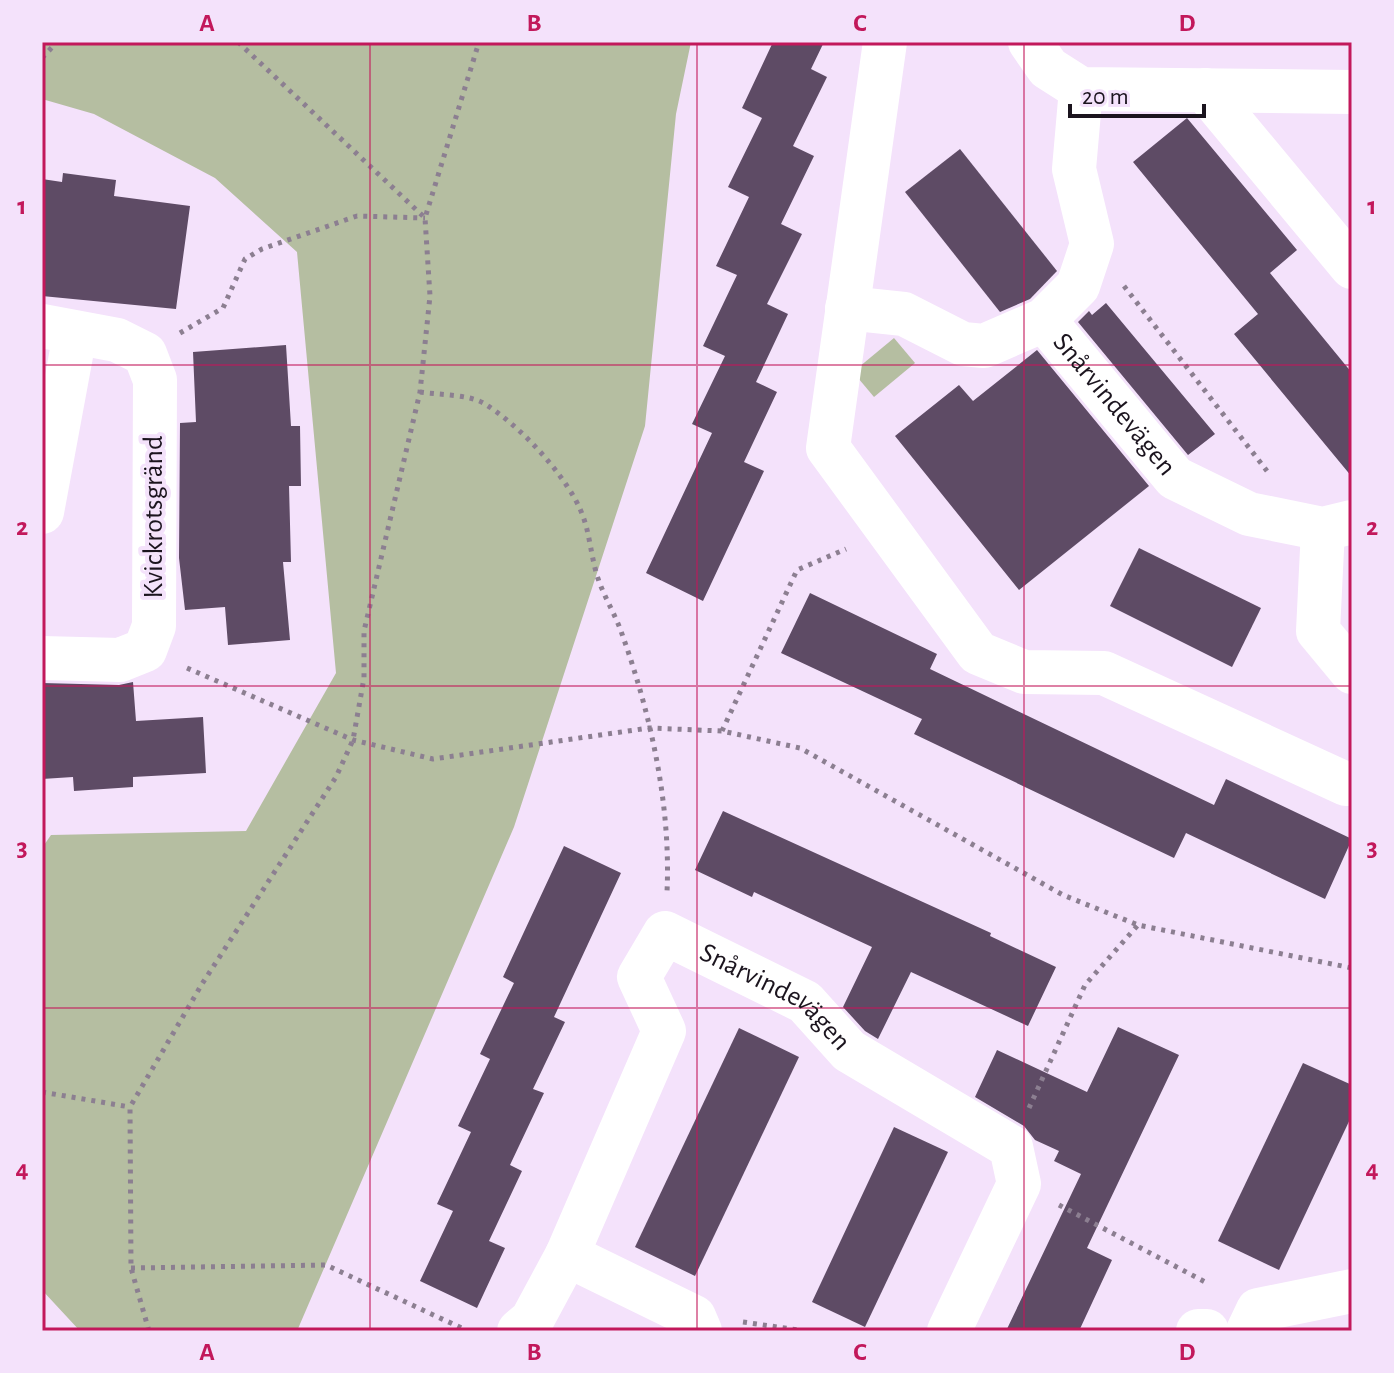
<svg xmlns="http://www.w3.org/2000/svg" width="1394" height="1373" font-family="'Alegreya Sans',sans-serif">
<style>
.green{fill:#b5bea1}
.building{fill:#5e4b65}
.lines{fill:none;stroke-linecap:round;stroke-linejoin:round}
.path{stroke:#8c7f91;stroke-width:5;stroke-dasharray:4 6;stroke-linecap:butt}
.minor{stroke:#fff;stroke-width:44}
.grid{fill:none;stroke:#c2185b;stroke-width:2;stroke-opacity:0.55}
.labels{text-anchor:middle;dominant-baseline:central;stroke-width:8;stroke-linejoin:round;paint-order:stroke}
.street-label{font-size:28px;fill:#1b141e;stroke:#f4e2fb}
.neatline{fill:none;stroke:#c2185b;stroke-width:3}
.grid-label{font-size:26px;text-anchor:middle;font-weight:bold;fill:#c2185b}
</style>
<rect width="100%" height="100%" fill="#f4e2fb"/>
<g class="green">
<path d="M 42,42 L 691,42 L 676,114 L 645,426 L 514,827 L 297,1331 L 80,1331 L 42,1290 L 42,848 L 51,835 L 246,831 L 336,673 L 297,252 L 215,178 L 94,114 L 42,99 Z"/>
<path d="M 894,338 L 915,363 L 874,397 L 853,372 Z"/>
</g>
<g class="building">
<path d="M 773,42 L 824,42 L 811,69 L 827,77 L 793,146 L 814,156 L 781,224 L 802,234 L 767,304 L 788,314 L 756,382 L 777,392 L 744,462 L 764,471 L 703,601 L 646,573 L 712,433 L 692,424 L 725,356 L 703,346 L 737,275 L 716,266 L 749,197 L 728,187 L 762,118 L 742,108 Z"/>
<path d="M 1187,118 L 1297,250 L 1270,273 L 1352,373 L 1352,477 L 1234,334 L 1258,314 L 1133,162 Z"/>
<path d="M 960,149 L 1057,271 L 1030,299 L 1000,312 L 905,192 Z"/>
<path d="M 63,173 L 116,180 L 114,196 L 190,206 L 176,309 L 42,296 L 42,179 L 62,182 Z"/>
<path d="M 1106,303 L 1215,434 L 1188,455 L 1078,322 L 1089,311 L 1092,315 Z"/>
<path d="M 286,345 L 291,426 L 300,426 L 301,486 L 289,486 L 291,562 L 283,562 L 290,640 L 228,645 L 225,607 L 185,610 L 179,558 L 180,423 L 196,422 L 193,352 Z"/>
<path d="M 1037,350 L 1149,486 L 1019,590 L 895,436 L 959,385 L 973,401 Z"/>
<path d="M 1139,548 L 1261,608 L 1232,667 L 1110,606 Z"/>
<path d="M 810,593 L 937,654 L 930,669 L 1214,805 L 1226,779 L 1352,839 L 1325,899 L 1186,833 L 1174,858 L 914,734 L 922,719 L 781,653 Z"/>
<path d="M 133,682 L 136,721 L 203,717 L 206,773 L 133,777 L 133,787 L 74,791 L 73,777 L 42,779 L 42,683 L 119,685 Z"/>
<path d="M 723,811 L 991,933 L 990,936 L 1056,967 L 1028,1026 L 911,972 L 878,1039 L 865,1031 L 843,1007 L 872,947 L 754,892 L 752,897 L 695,870 Z"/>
<path d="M 564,846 L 621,873 L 554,1017 L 565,1022 L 533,1089 L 544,1093 L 510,1165 L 522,1171 L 489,1241 L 505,1248 L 477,1308 L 420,1281 L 453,1211 L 437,1204 L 471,1132 L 458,1126 L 490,1059 L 480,1054 L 514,983 L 503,977 Z"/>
<path d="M 1118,1027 L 1179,1055 L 1087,1248 L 1112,1260 L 1079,1331 L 1006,1331 L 1081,1174 L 1054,1161 L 1059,1151 L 1035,1140 L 1024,1126 L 975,1097 L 997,1050 L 1087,1092 Z"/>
<path d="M 739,1028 L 799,1057 L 695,1276 L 635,1247 Z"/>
<path d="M 1303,1063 L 1352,1085 L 1352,1115 L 1279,1270 L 1218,1241 Z"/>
<path d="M 894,1127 L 948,1152 L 865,1327 L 812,1302 Z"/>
</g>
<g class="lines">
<g class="path">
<path d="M 238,42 L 424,217"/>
<path d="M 42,58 L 57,42"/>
<path d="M 1124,286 L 1267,471"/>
<path d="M 180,333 L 223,308 L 245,259 L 262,249 L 357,216 L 425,218"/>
<path d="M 420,392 C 439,395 469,394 485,404 C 515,423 548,457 567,486 C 590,520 587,537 596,572 C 602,594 615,613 622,634 C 651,715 671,806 667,892"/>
<path d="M 187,668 L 353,740 L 433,759 L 649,728 L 722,731 L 800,748 L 1063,895 L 1138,925 L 1352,968"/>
<path d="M 722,731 L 797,570 L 846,549"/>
<path d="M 42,1092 L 130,1107"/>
<path d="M 1029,1108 L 1085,985 L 1138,925"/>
<path d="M 1059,1205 L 1209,1284"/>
<path d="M 131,1268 L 326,1265 L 468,1331"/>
<path d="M 743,1322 L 805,1331"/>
<path d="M 149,1331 L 131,1268 L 130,1107 L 202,984 L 336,777 L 353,740 L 364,678 L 364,631 L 420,392 L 430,296 L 425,218 L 479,42"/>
</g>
<g class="minor">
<path d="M 885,42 L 828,448 L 978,653 L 1024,672 L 1104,673 L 1346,784 L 1352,783"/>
<path d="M 1030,42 L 1048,68 L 1081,89 L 1352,92"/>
<path d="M 1205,90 L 1352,267"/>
<path d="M 847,308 L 904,314 L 963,344 L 984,346 L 1044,320 L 1078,286 L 1092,244 L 1074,169 L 1081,89"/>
<path id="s1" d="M 1044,320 L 1175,478 L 1249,514 L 1323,529 L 1352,522"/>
<path d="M 42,326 L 117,340 L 145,354 L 155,380 L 154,626 L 145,650 L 120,660 L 42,658"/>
<path d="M 42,512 L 75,334"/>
<path d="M 1323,529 L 1318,631 L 1352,672"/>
<path d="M 567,1255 L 694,1317 L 700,1331"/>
<path id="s2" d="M 519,1331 L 532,1320 L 567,1255 L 664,1031 L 639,977 L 665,933 L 805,1002 L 849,1051 L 1011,1147 L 1019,1184 L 949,1331"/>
<path d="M 1198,1331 L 1207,1331"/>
<path d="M 1248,1331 L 1258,1310 L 1352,1291"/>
</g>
</g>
<path class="grid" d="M 370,42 L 370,1331M 697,42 L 697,1331M 1024,42 L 1024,1331M 42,365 L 1352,365M 42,686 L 1352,686M 42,1008 L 1352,1008"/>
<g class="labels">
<g class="street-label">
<text stroke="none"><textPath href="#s1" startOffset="110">Snårvindevägen</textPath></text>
<text transform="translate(154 517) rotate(-90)">Kvickrotsgränd</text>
<text stroke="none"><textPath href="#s2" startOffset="574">Snårvindevägen</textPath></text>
</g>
</g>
<rect width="1394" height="1373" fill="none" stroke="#f4e2fb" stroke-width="88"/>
<path d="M1070 104v12h134v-12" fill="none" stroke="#1b141e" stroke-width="4"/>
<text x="1082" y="104" font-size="24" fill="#1b141e" stroke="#f4e2fb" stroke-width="6" paint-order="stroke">20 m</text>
<rect x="44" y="44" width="1306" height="1285" class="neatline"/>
<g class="grid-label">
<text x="207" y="31">A</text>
<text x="534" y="31">B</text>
<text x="860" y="31">C</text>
<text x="1187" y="31">D</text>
<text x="22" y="214">1</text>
<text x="1372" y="214">1</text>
<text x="22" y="535">2</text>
<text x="1372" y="535">2</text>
<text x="22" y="856">3</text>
<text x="1372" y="856">3</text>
<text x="22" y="1177">4</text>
<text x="1372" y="1177">4</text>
<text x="207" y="1360">A</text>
<text x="534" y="1360">B</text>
<text x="860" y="1360">C</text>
<text x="1187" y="1360">D</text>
</g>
</svg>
